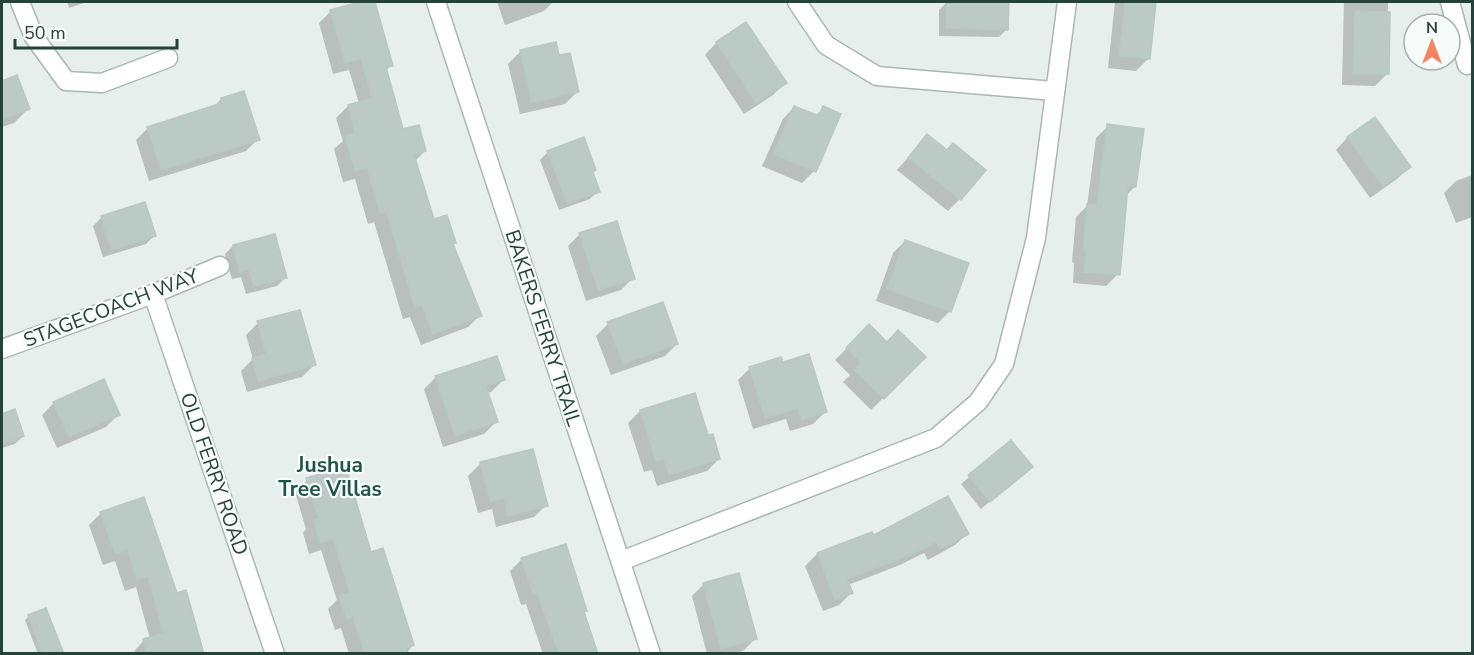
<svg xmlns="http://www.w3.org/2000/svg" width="1474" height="655" font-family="'Nunito Sans',sans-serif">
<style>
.shadow{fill:#0003}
.building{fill:#bbcac4;stroke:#b8c9c2;stroke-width:1.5}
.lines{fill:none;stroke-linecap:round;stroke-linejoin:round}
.street-casing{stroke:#a8b8b2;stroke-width:21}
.secondary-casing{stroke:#a4bbb3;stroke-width:21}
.street{stroke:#fff;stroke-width:18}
.secondary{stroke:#fff;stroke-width:18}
.labels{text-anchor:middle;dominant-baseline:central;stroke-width:4.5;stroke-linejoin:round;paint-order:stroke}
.street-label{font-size:20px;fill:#24423a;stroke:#f7fbf9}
.neighbourhood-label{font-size:21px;font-weight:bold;fill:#1f5548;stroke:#f7fbf9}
</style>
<rect width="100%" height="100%" fill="#e6efeb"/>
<g class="shadow">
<path d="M 67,2 L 87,2 L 69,8 Z"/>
<path d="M 365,2 L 374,2 L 391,65 L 386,71 L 402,131 L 425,151 L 415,161 L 433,221 L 452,245 L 480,315 L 468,327 L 421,345 L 410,317 L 403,319 L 374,222 L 368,224 L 355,179 L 343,182 L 334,149 L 343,141 L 336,118 L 348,106 L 359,103 L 349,70 L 333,74 L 319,23 L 331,11 Z"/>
<path d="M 497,2 L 553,2 L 544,11 L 505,25 Z"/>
<path d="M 947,2 L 1008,2 L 1007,29 L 999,37 L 939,36 L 939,10 Z"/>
<path d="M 1115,2 L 1155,2 L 1148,59 L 1136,71 L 1108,68 Z"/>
<path d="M 1344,2 L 1388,2 L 1387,74 L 1375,86 L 1342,85 Z"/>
<path d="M 746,24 L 785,83 L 773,95 L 744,114 L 705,55 L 716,43 Z"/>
<path d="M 520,52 L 558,57 L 577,92 L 565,104 L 520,114 L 508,64 Z"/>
<path d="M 2,76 L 4,82 L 28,109 L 14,123 L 2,127 Z"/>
<path d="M 221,99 L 258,139 L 246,151 L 149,181 L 136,140 L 148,128 L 213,108 Z"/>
<path d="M 794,107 L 815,116 L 824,108 L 814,171 L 802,183 L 762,166 L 783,119 Z"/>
<path d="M 1375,119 L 1409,167 L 1397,179 L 1370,198 L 1336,150 L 1347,138 Z"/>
<path d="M 1108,126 L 1135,187 L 1125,196 L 1118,274 L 1106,286 L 1073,283 L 1074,263 L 1072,262 L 1076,217 L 1087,206 L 1096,138 Z"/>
<path d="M 927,136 L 960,199 L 948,211 L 897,170 Z"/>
<path d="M 548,152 L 592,173 L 598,191 L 590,199 L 559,210 L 540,160 Z"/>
<path d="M 1472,175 L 1472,217 L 1456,223 L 1444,193 L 1456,181 Z"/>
<path d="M 144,204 L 154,236 L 146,244 L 103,257 L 93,226 L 101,218 Z"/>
<path d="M 580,234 L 633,278 L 621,290 L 586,301 L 568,246 Z"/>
<path d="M 905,241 L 950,311 L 938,323 L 876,301 L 893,253 Z"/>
<path d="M 233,246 L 285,278 L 277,286 L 246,294 L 241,277 L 232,279 L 225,254 Z"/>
<path d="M 258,323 L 314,365 L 302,377 L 247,392 L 241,371 L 253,359 L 246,335 Z"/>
<path d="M 608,324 L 677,344 L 665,356 L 611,375 L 596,336 Z"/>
<path d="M 869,326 L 887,344 L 924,357 L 871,410 L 843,382 L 850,375 L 835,360 Z"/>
<path d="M 782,364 L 825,412 L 813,424 L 790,431 L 786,419 L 753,429 L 738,380 L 750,368 Z"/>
<path d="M 436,377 L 503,380 L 491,392 L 486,393 L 496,422 L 484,434 L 443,447 L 424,389 Z"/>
<path d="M 54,403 L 118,415 L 106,427 L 57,448 L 42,415 Z"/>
<path d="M 14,411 L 23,436 L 15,444 L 2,448 L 2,416 Z"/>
<path d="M 640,411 L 707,437 L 719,459 L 707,471 L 657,486 L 652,470 L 644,472 L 628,423 Z"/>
<path d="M 1011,442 L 1031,467 L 981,509 L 961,484 Z"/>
<path d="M 480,464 L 546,505 L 534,517 L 496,527 L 492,509 L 478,513 L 468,476 Z"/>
<path d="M 307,480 L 370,554 L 413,645 L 406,654 L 349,654 L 341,628 L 335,630 L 328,609 L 337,600 L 321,550 L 309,554 L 303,533 L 306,529 L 295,492 Z"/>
<path d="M 101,513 L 176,595 L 203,654 L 132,654 L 143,641 L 150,639 L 136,587 L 125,591 L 115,561 L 103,565 L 89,525 Z"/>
<path d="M 967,534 L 955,545 L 928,560 L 924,553 L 900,565 L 848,585 L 851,593 L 839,605 L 823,611 L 805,566 L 817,554 L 873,537 Z"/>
<path d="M 522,559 L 586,611 L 583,614 L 596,654 L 543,654 L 526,604 L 521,605 L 510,571 Z"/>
<path d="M 704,584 L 755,639 L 743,651 L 733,654 L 707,654 L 692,596 Z"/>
<path d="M 29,616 L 62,654 L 38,654 L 25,620 Z"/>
</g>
<g class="building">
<path d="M 359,2 L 375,2 L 393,66 L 386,67 L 403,129 L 419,125 L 426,151 L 414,155 L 434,219 L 447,215 L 456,243 L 453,244 L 482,316 L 433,334 L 422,306 L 415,308 L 386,211 L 380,213 L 367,168 L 355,171 L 345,136 L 355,133 L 348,105 L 372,98 L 361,59 L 345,63 L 330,10 Z"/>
<path d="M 947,2 L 1009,2 L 1008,30 L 946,28 Z"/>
<path d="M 1125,2 L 1156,2 L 1150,59 L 1119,56 Z"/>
<path d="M 1355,11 L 1390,12 L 1389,74 L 1353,74 Z"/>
<path d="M 746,22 L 787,83 L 756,103 L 716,42 Z"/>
<path d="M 556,42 L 559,55 L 570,53 L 579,92 L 531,103 L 520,50 Z"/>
<path d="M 17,75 L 30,109 L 2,119 L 2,81 Z"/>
<path d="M 244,91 L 260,140 L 161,170 L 147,127 L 222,103 L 221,98 Z"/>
<path d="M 794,106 L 819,116 L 823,106 L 841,114 L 816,172 L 773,154 Z"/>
<path d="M 1375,117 L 1411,167 L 1383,187 L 1347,137 Z"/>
<path d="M 1107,124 L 1144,129 L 1136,187 L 1128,186 L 1120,275 L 1084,272 L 1086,251 L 1083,251 L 1087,204 L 1097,205 Z"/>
<path d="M 927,134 L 947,150 L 953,143 L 986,170 L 961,200 L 908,158 Z"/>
<path d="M 584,137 L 596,170 L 593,172 L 600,192 L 567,203 L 547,151 Z"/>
<path d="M 145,202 L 156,236 L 111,250 L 101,216 Z"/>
<path d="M 617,221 L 635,279 L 598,290 L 579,233 Z"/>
<path d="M 275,234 L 287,278 L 254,286 L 249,270 L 240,272 L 233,245 Z"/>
<path d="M 905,240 L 969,263 L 951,312 L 887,289 Z"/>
<path d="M 663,302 L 678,344 L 623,364 L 607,322 Z"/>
<path d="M 300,310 L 316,365 L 258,381 L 252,358 L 266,354 L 257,321 Z"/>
<path d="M 869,324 L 887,342 L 898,330 L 926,357 L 884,399 L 854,370 L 861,362 L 846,348 Z"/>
<path d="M 809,354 L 827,412 L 802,420 L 798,408 L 765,418 L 749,367 L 781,357 L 783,362 Z"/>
<path d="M 497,356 L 505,380 L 486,386 L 498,422 L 455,436 L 435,376 Z"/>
<path d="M 104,379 L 120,415 L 69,437 L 53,402 Z"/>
<path d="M 695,393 L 708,435 L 713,434 L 720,459 L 669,475 L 664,459 L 656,461 L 640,410 Z"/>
<path d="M 15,409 L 24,436 L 2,444 L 2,414 Z"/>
<path d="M 1011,440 L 1033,467 L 990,502 L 968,475 Z"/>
<path d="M 533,449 L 548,506 L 508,516 L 504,498 L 490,502 L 480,462 Z"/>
<path d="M 346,467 L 371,552 L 383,548 L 414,645 L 406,648 L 407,654 L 365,654 L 353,617 L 347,619 L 339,596 L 350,592 L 333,539 L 320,543 L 314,520 L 318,518 L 306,478 Z"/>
<path d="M 948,496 L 969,534 L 940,549 L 936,542 L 913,554 L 847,579 L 853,593 L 835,600 L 817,553 L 872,532 L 874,535 Z"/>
<path d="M 144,497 L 177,593 L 186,590 L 204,654 L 147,654 L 143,639 L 163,633 L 148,576 L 137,580 L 127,550 L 115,554 L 100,512 Z"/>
<path d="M 566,544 L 587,611 L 584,612 L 598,654 L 559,654 L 537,593 L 533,594 L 521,558 Z"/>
<path d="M 739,573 L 757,639 L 721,649 L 703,583 Z"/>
<path d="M 46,608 L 64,654 L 42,654 L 28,615 Z"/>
</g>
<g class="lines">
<defs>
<g id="street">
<path d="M 20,2 L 34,37 L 66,81 L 102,83 L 168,58"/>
<path d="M 436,2 L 651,654"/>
<path d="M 797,2 L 826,45 L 877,76 L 1054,91"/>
<path d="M 1450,2 L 1467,65"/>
<path d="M 2,349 L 153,294 L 220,266"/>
<path d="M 621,561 L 936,438 L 978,402 L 1004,364 L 1036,238 L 1067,2"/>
</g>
<path id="secondary" d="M 153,294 L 275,654"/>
</defs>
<use href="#street" class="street-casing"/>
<use href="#secondary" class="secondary-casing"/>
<use href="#street" class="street"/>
<use href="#secondary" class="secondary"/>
</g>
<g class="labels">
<g class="street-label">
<text transform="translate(111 308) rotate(-21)">STAGECOACH WAY</text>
<text transform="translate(543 328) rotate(72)">BAKERS FERRY TRAIL</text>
<text transform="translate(214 474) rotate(71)">OLD FERRY ROAD</text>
</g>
<g class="neighbourhood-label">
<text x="330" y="465">Jushua<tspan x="330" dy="24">Tree Villas</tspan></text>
</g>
</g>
<rect width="1474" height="655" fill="none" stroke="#24423a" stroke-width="6"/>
<g transform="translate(1432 42)"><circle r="28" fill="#f7fbf9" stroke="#a3b1ad" stroke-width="1.5"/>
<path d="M0-4.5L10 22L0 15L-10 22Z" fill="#f4845f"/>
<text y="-9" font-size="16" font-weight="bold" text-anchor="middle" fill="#24423a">N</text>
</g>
<path d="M15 39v9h162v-9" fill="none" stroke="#24423a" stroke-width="3"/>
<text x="24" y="39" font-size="18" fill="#24423a" stroke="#f7fbf9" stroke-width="4.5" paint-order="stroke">50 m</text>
</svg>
